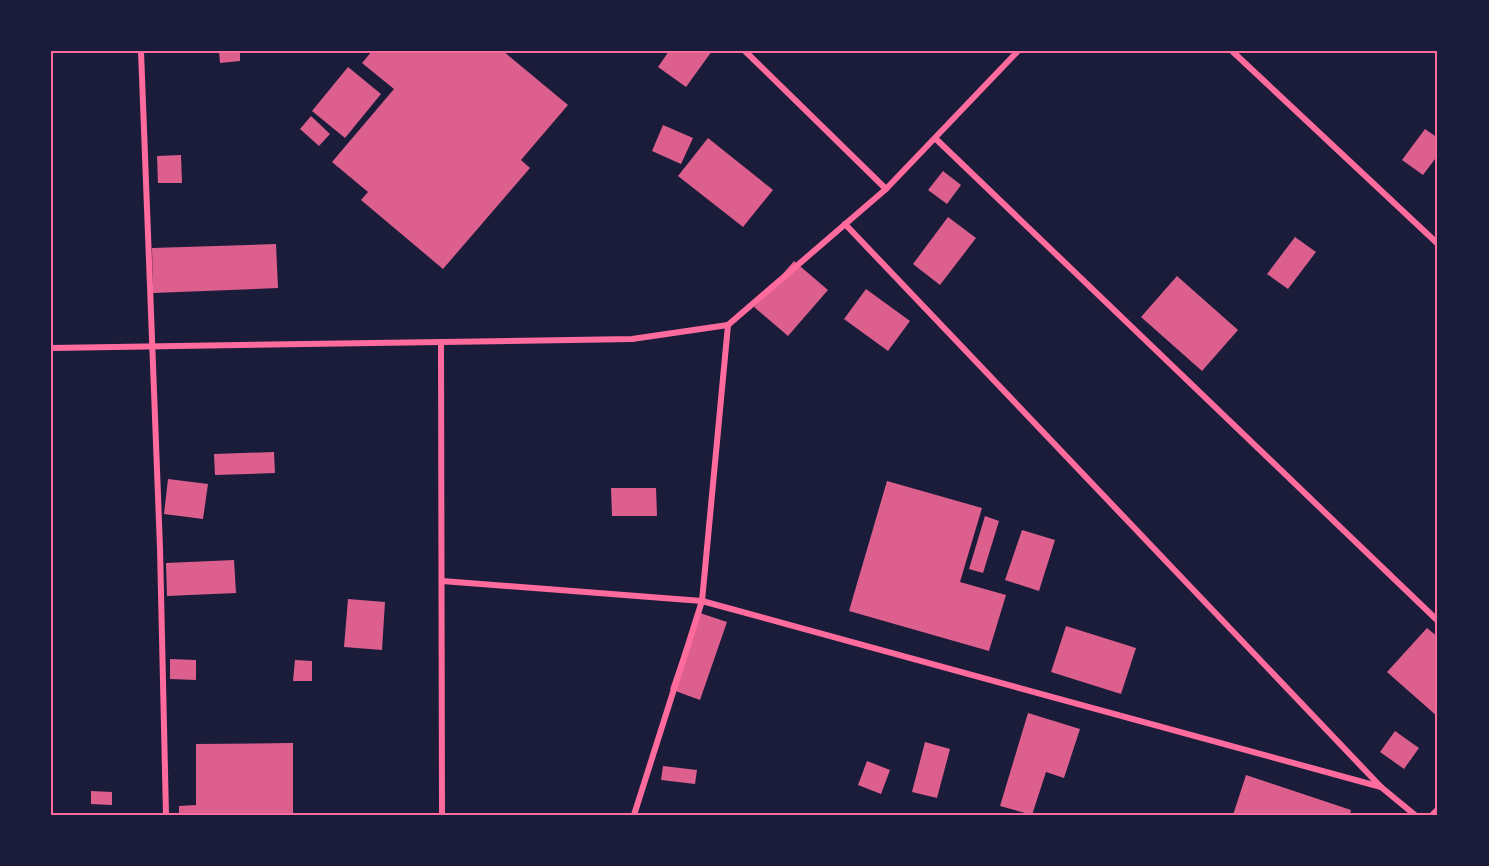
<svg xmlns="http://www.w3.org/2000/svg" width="1489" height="866" font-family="Cabin,sans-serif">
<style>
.building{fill:#dd5f8e}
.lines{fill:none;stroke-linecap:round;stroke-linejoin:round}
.minor{stroke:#ff6b9d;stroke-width:6}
.neatline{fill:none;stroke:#ff6b9d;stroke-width:2}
</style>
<rect width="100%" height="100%" fill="#1b1b3a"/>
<g class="building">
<path d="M 219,51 L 240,51 L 240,61 L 220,63 Z"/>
<path d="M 372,51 L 503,51 L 568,105 L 521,160 L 530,168 L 443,269 L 361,200 L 368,192 L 332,162 L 394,89 L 362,63 Z"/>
<path d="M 669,51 L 712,51 L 686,87 L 658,67 Z"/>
<path d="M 348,67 L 381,94 L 345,138 L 312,111 Z"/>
<path d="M 311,116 L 330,134 L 319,146 L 300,129 Z"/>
<path d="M 663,125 L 693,138 L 681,164 L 652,151 Z"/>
<path d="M 1425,129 L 1438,138 L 1438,155 L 1423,175 L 1402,160 Z"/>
<path d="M 708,138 L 773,190 L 743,227 L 678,176 Z"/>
<path d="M 181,155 L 182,183 L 158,183 L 157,156 Z"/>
<path d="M 943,171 L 961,185 L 947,204 L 928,190 Z"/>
<path d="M 948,217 L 976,238 L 940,285 L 913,264 Z"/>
<path d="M 1295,237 L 1316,252 L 1288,289 L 1267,274 Z"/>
<path d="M 276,244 L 278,288 L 153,293 L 152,248 Z"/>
<path d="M 794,261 L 828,290 L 788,336 L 754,307 Z"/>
<path d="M 1177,276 L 1238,330 L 1202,371 L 1141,317 Z"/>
<path d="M 866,289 L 910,321 L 888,351 L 844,319 Z"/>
<path d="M 274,452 L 275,473 L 215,475 L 214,454 Z"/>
<path d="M 168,479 L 208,484 L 203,519 L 164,514 Z"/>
<path d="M 887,481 L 982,508 L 960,582 L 1006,595 L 989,651 L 849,611 Z"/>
<path d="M 611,488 L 656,488 L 657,516 L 612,516 Z"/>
<path d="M 985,516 L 999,521 L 983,573 L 969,569 Z"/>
<path d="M 1022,530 L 1055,540 L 1039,591 L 1005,580 Z"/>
<path d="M 234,560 L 236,593 L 167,596 L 166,563 Z"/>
<path d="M 348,599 L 385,602 L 382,650 L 344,647 Z"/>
<path d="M 697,612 L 727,622 L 700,700 L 670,689 Z"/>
<path d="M 1066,626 L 1136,648 L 1121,694 L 1051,672 Z"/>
<path d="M 1427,628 L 1438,637 L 1438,717 L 1387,672 Z"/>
<path d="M 170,659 L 196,660 L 196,680 L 170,679 Z"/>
<path d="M 295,660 L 312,661 L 312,681 L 293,681 Z"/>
<path d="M 1028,713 L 1080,729 L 1064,778 L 1046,772 L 1032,815 L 1000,806 Z"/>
<path d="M 1395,731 L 1419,748 L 1404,769 L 1380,752 Z"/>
<path d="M 925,742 L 950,749 L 937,798 L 912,792 Z"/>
<path d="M 293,743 L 293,815 L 179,815 L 179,806 L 196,805 L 196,744 Z"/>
<path d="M 867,761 L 890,770 L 881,794 L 858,785 Z"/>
<path d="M 663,766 L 697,770 L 695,784 L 661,780 Z"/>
<path d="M 1246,775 L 1351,810 L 1350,815 L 1233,815 Z"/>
<path d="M 91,791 L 112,792 L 112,805 L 91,804 Z"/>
</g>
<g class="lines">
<g class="minor">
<path d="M 141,51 L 160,548 L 166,815"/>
<path d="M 745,51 L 886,189"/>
<path d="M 1232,51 L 1438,244"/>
<path d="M 936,139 L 1438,621"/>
<path d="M 845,224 L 1381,787 L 1415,815"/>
<path d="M 441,342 L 442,815"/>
<path d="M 51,348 L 632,339 L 728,325 L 886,189 L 1018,51"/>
<path d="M 442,581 L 702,601 L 1381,787"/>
<path d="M 634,815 L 702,601 L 728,325"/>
<path d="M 1432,815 L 1438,809"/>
</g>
</g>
<rect width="1489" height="866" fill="none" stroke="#1b1b3a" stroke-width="105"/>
<rect x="52" y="52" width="1384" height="762" class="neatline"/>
</svg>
